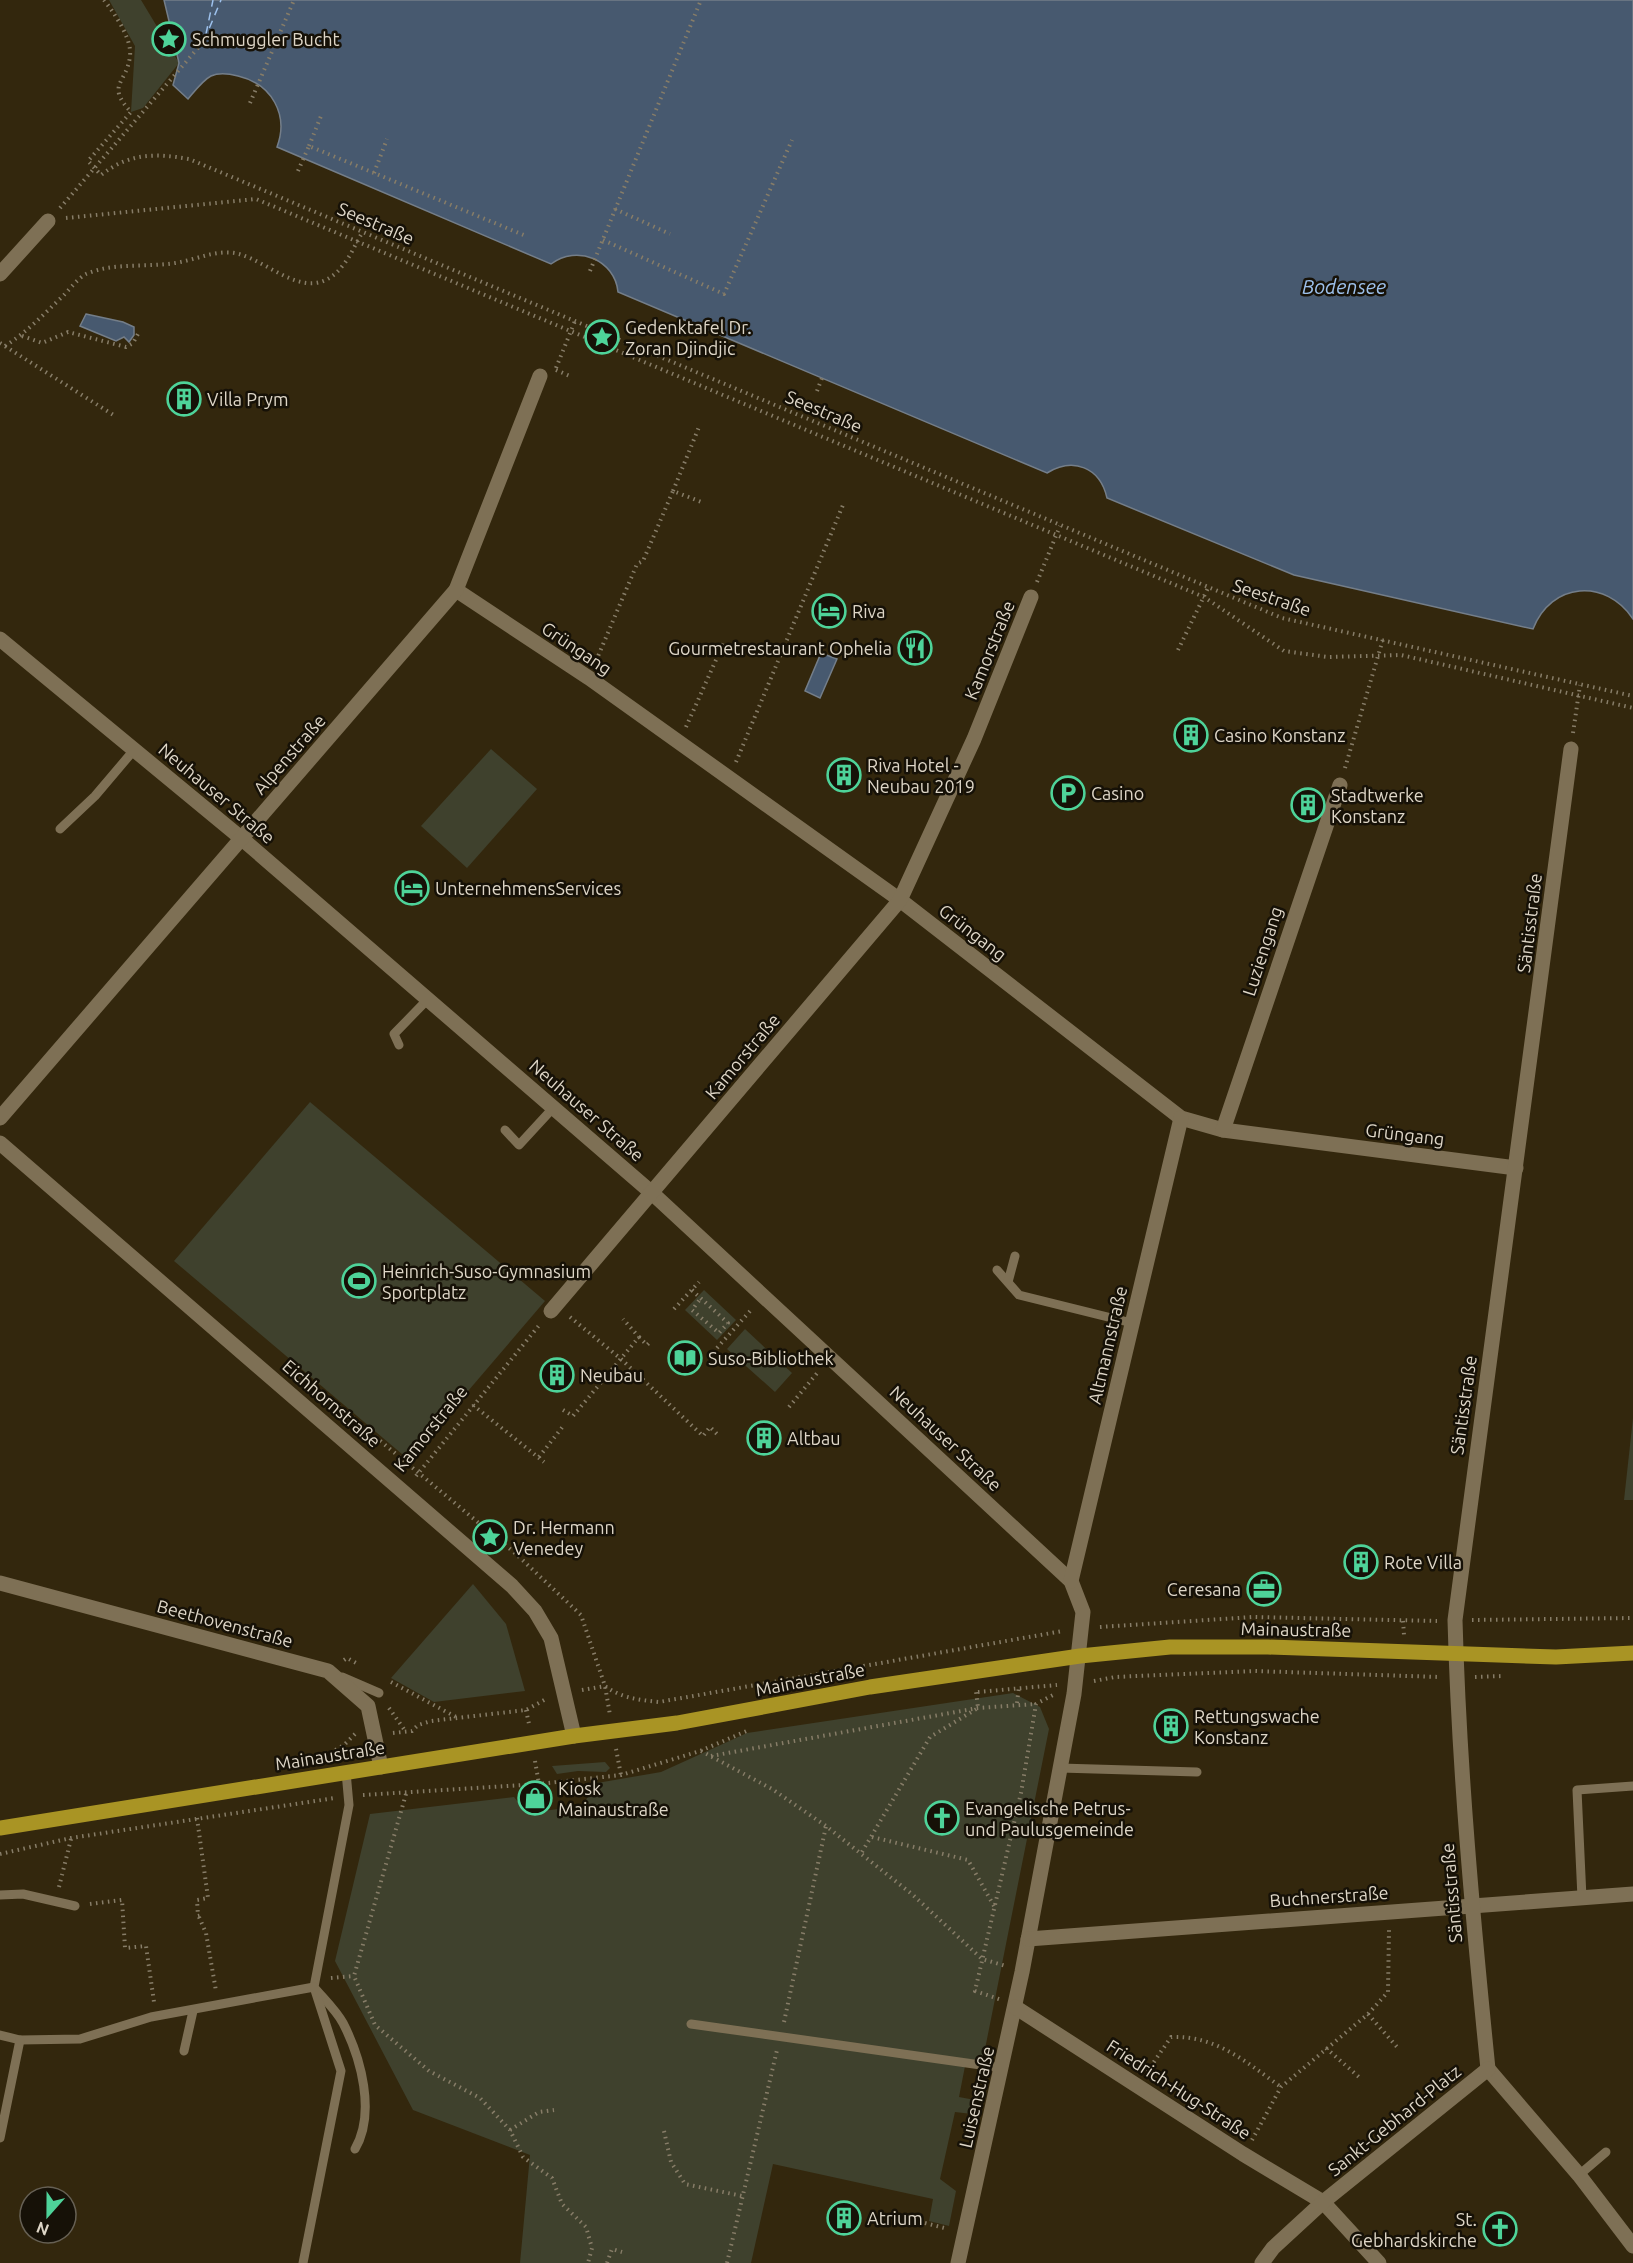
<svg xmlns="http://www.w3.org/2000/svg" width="1633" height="2263" font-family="Ubuntu,sans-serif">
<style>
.green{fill:#3f412d}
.water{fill:#47596f;stroke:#747e89;stroke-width:1.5}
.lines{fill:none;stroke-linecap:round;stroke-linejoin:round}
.ferry{stroke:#9dc1ec;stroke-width:1.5;stroke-dasharray:8 6;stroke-linecap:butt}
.path{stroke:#877d68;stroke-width:4;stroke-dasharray:1.5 4.5;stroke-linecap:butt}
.lane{stroke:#7e7055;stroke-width:9}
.street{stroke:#7e7055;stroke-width:15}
.primary{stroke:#a99424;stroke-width:15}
.labels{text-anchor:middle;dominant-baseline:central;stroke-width:5;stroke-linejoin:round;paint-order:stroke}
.poi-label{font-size:18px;fill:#ded6c7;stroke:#161107;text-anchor:start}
.street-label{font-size:18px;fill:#ded6c7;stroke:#161107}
.water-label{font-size:20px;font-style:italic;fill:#9dc1ec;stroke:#161107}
</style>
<rect width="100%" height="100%" fill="#33270d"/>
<g class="green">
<path d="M 109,0 L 141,0 L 179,63 L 143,108 L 131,112 L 135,46 Z"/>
<path d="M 491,749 L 537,789 L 467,868 L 421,826 Z"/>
<path d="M 310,1102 L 545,1301 L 409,1460 L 174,1261 Z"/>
<path d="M 704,1290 L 736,1320 L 717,1340 L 685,1310 Z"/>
<path d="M 745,1329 L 792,1373 L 775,1392 L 727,1349 Z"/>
<path d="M 1633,1418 L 1633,1500 L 1624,1500 Z"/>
<path d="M 473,1584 L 506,1624 L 525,1691 L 434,1702 L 391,1678 Z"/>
<path d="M 1013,1693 L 1040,1707 L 1049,1729 L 982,2064 L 966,2061 L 959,2097 L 975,2100 L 972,2114 L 955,2112 L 940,2179 L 956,2191 L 949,2226 L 929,2221 L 933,2199 L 773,2164 L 751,2263 L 520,2263 L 530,2155 L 413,2110 L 335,1961 L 370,1814 L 514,1797 L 527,1813 L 582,1806 L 597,1783 L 661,1772 L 747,1733 Z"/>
<path d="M 605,1762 L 610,1768 L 606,1772 L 578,1771 L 557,1774 L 552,1766 Z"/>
</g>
<g class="water">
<path d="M 164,0 L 1633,0 L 1633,619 C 1606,578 1551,582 1533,629 L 1294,575 L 1107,498 C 1100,467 1073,457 1047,473 L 618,292 C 615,260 577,244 551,264 L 277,147 C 289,115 272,84 238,76 C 230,74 220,72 211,76 C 203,80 194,92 188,99 L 173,85 L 179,63 Z"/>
<path d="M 86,314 L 123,322 L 134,327 L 134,335 L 129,342 L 124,337 L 116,341 L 80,326 Z"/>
<path d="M 821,653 L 837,659 L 820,698 L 805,691 Z"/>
</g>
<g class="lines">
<g class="ferry">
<path d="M 206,34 L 213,0"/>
<path d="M 204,41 L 221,0"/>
</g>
<g class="path">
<path d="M 104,0 C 114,13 132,38 130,56 C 127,84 105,84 131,112 L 88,161 L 101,175 C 129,153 155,153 189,159 L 1282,618 L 1633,696"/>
<path d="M 250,103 L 294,0"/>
<path d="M 309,146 L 321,116"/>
<path d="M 298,171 L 309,146 L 526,236"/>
<path d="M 374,173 L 387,139"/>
<path d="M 60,208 L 204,41"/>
<path d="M 615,209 L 670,234"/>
<path d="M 66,218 L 256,199 L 1204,597 L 1284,651 L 1328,657 L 1401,655 L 1633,708"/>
<path d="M 603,240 L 724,294 L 792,140"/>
<path d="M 590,271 L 701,0"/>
<path d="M 22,336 L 42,343 L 68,332 L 126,347 L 133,343 L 139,332"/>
<path d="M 0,343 L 115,416"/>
<path d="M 5,346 C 27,332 44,314 63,296 C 70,289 78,278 86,274 C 116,261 154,269 185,261 C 203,257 220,249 239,254 C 274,264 311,308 344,264 C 351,255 356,243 362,233"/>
<path d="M 556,368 L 575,321"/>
<path d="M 556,370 L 572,377"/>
<path d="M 817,391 L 822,378"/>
<path d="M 673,491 L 699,427"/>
<path d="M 1037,582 L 1060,526"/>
<path d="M 1178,650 L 1208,588"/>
<path d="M 596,661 L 637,564 L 643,561 L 673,491 L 704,503"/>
<path d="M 686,727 L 724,642"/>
<path d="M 1573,733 L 1580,685"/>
<path d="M 736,762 L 843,505"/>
<path d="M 1345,768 L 1383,639"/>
<path d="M 692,1290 L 696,1294 L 728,1323 L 719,1333 L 692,1310 L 701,1298"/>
<path d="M 674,1309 L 699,1282"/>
<path d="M 570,1317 L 621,1359 L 703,1436 L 710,1427 L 718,1435"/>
<path d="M 639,1337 L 647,1345 L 649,1343"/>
<path d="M 717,1348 L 751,1310"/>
<path d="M 288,1364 L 516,1554 L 581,1615 L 605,1686 L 610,1715"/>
<path d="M 473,1405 L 544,1462"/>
<path d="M 789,1407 L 818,1372"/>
<path d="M 563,1410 L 573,1416 L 639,1337 L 623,1319"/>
<path d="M 539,1457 L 564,1425"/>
<path d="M 416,1476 L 541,1323"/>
<path d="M 1472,1620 L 1633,1618"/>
<path d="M 1403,1621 L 1404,1635"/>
<path d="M 1100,1627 L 1253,1617 L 1437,1621"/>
<path d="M 344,1660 L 347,1658 L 358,1664"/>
<path d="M 1475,1677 L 1503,1676"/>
<path d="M 1094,1681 L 1115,1677 L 1254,1671 L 1440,1677"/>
<path d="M 391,1682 L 456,1717"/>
<path d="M 582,1690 L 605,1686 C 621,1698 639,1700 659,1702 L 1063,1631"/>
<path d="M 978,1692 L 1057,1685"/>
<path d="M 1017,1703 L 1019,1686"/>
<path d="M 389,1708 L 406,1732"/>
<path d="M 526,1710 L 529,1724"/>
<path d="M 393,1733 L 412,1731 L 418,1725 L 431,1721 L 526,1710 L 546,1699"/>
<path d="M 616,1749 L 621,1775"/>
<path d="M 701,1751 L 772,1789 L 826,1826 L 913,1895 L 982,1959 L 1006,1966"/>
<path d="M 325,1756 L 344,1745 L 355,1734"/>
<path d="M 711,1756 L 978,1708 L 1036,1704"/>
<path d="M 535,1761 L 539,1784"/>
<path d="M 406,1794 L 354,1976 L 375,2025 L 429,2071 L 480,2098 L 510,2130 L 523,2157 L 552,2178 L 562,2204 L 586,2227 L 592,2248 L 588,2263"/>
<path d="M 363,1795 L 539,1784 L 621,1775 L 700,1751 L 749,1730"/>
<path d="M 197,1818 L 208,1898 L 197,1900 L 198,1916 L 202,1915"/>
<path d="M 872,1837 L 968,1860 L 994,1906"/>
<path d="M 862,1852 L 930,1737 L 978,1708 L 976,1691"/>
<path d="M 0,1854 L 71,1838 L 335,1798"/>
<path d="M 59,1887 L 71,1839"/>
<path d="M 90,1904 L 122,1900 L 125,1948 L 146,1946 L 154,2002"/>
<path d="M 199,1917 L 206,1933 L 216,1991"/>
<path d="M 331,1978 L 354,1976"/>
<path d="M 999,1999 L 975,1991 L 1021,1793 L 1036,1704 L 1055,1694"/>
<path d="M 1368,2014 L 1397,2047"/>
<path d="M 784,2022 L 826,1826"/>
<path d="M 1326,2048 L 1360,2078"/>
<path d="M 1147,2072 L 1171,2037 C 1216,2035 1246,2062 1281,2087"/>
<path d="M 510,2130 L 539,2112 L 554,2110"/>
<path d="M 664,2131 L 671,2162 L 685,2184 L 742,2196"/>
<path d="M 1252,2140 L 1281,2087 L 1368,2014 L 1388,1992 L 1389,1930"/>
<path d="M 925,2223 L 948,2229"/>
<path d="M 607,2263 L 612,2249 L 622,2252"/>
<path d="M 727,2263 L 777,2050"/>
</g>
<g class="lane">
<path d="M 60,829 L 95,796 L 134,750"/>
<path d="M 399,1045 L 394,1034 L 429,998"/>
<path d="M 505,1130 L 519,1145 L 554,1107"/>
<path d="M 997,1270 L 1019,1295 L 1132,1323"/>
<path d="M 1008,1282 L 1015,1256"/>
<path d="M 342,1677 L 379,1693"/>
<path d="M 1060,1768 L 1197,1772"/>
<path d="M 346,1772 L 349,1805 L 314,1987 C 323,1998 336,2010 343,2023 C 361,2058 376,2113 355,2149"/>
<path d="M 0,1895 L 23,1894 L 75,1906"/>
<path d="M 1582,1898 L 1577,1790 L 1633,1786"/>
<path d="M 691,2024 L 1002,2068"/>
<path d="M 0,2035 L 20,2040 L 80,2039 L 151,2017 L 314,1987 L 341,2071 L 303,2263"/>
<path d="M 184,2051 L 193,2011"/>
<path d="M 0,2138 L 20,2040"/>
<path d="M 1579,2175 L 1606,2152"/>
</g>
<g class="street">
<path d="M 0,274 L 48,221"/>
<path d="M 456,590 L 589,678 L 900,900 L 1181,1118 L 1223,1130 L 1516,1168"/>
<path d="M 0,639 L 241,838 L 652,1193 L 1071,1581 L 1083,1612 L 1074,1694 L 1022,1972 L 958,2263"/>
<path d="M 0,1118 L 456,590 L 540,376"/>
<path d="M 1223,1130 L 1340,785"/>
<path d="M 0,1143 L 512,1586 L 535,1611 L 551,1638 L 574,1736"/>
<path d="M 551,1311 L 900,900 L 974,739 L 1031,597"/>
<path d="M 1071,1581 L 1181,1118"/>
<path d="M 0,1583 L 328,1671 L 368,1706 L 381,1767"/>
<path d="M 1028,1939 L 1633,1894"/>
<path d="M 1015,2007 L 1243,2154 L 1323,2202 L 1379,2263"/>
<path d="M 1488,2069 C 1473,1920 1459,1770 1455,1620 L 1571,749"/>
<path d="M 1488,2069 L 1579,2175 L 1633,2246"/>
<path d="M 1262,2263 L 1273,2248 L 1323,2202 L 1488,2069"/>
</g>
<path class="primary" d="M 0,1828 L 574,1736 L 677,1723 L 870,1687 L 1080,1656 L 1170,1647 L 1268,1647 L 1556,1657 L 1633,1653"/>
</g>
<defs>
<symbol id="sight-ring" viewBox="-11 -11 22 22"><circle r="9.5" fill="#161107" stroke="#4ed399" stroke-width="1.5"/><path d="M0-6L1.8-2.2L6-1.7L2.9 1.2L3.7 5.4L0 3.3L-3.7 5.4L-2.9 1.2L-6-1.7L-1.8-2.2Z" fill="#4ed399"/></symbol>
<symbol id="building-ring" viewBox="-11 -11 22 22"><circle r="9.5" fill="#161107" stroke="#4ed399" stroke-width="1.5"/><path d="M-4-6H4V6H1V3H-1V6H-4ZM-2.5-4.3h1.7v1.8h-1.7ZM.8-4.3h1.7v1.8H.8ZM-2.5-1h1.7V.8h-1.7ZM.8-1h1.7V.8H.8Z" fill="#4ed399"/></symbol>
<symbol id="hotel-ring" viewBox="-11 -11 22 22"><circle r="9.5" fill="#161107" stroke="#4ed399" stroke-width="1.5"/><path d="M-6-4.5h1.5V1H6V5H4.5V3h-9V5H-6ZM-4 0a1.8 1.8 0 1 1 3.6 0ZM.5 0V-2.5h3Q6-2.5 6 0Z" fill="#4ed399"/></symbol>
<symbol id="restaurant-ring" viewBox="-11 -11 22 22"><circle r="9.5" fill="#161107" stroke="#4ed399" stroke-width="1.5"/><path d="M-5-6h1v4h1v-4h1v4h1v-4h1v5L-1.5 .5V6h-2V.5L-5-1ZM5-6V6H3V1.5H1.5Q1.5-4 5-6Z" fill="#4ed399"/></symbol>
<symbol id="parking-ring" viewBox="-11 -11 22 22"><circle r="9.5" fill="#161107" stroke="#4ed399" stroke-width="1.5"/><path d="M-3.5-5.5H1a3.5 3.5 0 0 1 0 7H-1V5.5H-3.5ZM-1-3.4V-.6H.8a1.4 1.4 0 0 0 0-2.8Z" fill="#4ed399"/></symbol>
<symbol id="stadium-ring" viewBox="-11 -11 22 22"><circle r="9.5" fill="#161107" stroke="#4ed399" stroke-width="1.5"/><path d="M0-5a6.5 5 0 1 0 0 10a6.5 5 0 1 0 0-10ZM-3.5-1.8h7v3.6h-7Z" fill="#4ed399"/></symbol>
<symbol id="library-ring" viewBox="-11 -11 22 22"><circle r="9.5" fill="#161107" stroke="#4ed399" stroke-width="1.5"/><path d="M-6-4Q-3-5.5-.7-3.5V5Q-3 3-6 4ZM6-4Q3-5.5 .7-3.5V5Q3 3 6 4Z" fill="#4ed399"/></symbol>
<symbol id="office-ring" viewBox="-11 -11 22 22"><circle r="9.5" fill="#161107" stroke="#4ed399" stroke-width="1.5"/><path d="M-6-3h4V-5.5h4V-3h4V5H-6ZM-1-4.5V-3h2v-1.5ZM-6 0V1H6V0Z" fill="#4ed399"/></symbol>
<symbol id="shop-ring" viewBox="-11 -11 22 22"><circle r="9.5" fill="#161107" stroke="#4ed399" stroke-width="1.5"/><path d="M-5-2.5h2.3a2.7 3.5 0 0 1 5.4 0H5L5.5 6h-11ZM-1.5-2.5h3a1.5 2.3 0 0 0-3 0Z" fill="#4ed399"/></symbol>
<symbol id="church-ring" viewBox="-11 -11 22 22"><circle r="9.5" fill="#161107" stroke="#4ed399" stroke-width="1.5"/><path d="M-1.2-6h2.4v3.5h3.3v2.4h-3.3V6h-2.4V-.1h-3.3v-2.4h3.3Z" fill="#4ed399"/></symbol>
</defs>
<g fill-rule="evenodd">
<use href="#sight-ring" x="150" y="20" width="38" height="38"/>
<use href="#sight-ring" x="583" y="318" width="38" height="38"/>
<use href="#building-ring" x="165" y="380" width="38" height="38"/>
<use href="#hotel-ring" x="810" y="592" width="38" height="38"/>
<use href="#restaurant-ring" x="896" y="629" width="38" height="38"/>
<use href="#building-ring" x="1172" y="716" width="38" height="38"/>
<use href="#building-ring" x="825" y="756" width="38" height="38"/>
<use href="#parking-ring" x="1049" y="774" width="38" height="38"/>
<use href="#building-ring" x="1289" y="786" width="38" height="38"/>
<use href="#hotel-ring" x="393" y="869" width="38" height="38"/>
<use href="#stadium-ring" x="340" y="1262" width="38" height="38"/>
<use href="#library-ring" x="666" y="1339" width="38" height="38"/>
<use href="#building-ring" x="538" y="1356" width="38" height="38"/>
<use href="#building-ring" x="745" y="1419" width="38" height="38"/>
<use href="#sight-ring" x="471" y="1518" width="38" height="38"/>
<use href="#building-ring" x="1342" y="1543" width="38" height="38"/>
<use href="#office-ring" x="1245" y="1570" width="38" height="38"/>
<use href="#building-ring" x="1152" y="1707" width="38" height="38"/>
<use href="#shop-ring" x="516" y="1779" width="38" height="38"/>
<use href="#church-ring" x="923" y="1799" width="38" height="38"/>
<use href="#building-ring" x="825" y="2199" width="38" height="38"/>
<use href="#church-ring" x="1481" y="2210" width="38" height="38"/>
</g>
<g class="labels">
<g class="poi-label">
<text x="192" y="39">Schmuggler Bucht</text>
<text x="625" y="327">Gedenktafel Dr.<tspan x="625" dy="21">Zoran Djindjic</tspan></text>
<text x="207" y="399">Villa Prym</text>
<text x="852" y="611">Riva</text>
<text x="892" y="648" text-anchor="end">Gourmetrestaurant Ophelia</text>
<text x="1214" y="735">Casino Konstanz</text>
<text x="867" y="765">Riva Hotel -<tspan x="867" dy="21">Neubau 2019</tspan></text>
<text x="1091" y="793">Casino</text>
<text x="1331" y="795">Stadtwerke<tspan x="1331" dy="21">Konstanz</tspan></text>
<text x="435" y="888">UnternehmensServices</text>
<text x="382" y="1271">Heinrich-Suso-Gymnasium<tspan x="382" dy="21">Sportplatz</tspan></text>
<text x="708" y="1358">Suso-Bibliothek</text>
<text x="580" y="1375">Neubau</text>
<text x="787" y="1438">Altbau</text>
<text x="513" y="1527">Dr. Hermann<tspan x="513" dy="21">Venedey</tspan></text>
<text x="1384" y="1562">Rote Villa</text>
<text x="1241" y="1589" text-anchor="end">Ceresana</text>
<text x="1194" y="1716">Rettungswache<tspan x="1194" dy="21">Konstanz</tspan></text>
<text x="558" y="1788">Kiosk<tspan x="558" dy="21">Mainaustraße</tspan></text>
<text x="965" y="1808">Evangelische Petrus-<tspan x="965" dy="21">und Paulusgemeinde</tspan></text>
<text x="867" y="2218">Atrium</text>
<text x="1477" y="2219" text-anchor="end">St.<tspan x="1477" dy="21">Gebhardskirche</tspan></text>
</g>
<g class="street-label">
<text transform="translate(376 223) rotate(23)">Seestraße</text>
<text transform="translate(824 411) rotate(23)">Seestraße</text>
<text transform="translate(1272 597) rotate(19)">Seestraße</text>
<text transform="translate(577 648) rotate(34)">Grüngang</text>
<text transform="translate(989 650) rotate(-68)">Kamorstraße</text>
<text transform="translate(289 754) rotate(-49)">Alpenstraße</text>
<text transform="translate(217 793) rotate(40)">Neuhauser Straße</text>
<text transform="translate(1529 923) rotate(-83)">Säntisstraße</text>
<text transform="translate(973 932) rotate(38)">Grüngang</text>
<text transform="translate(1262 951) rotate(-72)">Luziengang</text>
<text transform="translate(742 1056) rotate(-50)">Kamorstraße</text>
<text transform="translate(587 1110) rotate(41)">Neuhauser Straße</text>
<text transform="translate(1405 1134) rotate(7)">Grüngang</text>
<text transform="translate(1107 1345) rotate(-77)">Altmannstraße</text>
<text transform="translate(332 1403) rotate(41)">Eichhornstraße</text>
<text transform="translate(1463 1405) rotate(-82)">Säntisstraße</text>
<text transform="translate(430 1428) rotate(-51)">Kamorstraße</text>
<text transform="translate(946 1438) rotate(43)">Neuhauser Straße</text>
<text transform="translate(225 1623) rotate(15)">Beethovenstraße</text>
<text transform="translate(1296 1629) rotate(1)">Mainaustraße</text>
<text transform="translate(810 1679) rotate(-11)">Mainaustraße</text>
<text transform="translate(330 1755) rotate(-9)">Mainaustraße</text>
<text transform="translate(1451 1893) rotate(-95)">Säntisstraße</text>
<text transform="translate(1329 1896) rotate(-4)">Buchnerstraße</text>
<text transform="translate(1179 2089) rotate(33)">Friedrich-Hug-Straße</text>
<text transform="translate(976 2097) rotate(-77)">Luisenstraße</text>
<text transform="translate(1394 2120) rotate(-39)">Sankt-Gebhard-Platz</text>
</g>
<g class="water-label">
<text x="1344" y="286">Bodensee</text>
</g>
</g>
<g transform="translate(48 2215) rotate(201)"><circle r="28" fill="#161107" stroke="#666054" stroke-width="1.5"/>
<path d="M0-4.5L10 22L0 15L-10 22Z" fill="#4ed399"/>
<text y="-9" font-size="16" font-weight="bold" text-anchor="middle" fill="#ded6c7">N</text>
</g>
</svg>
